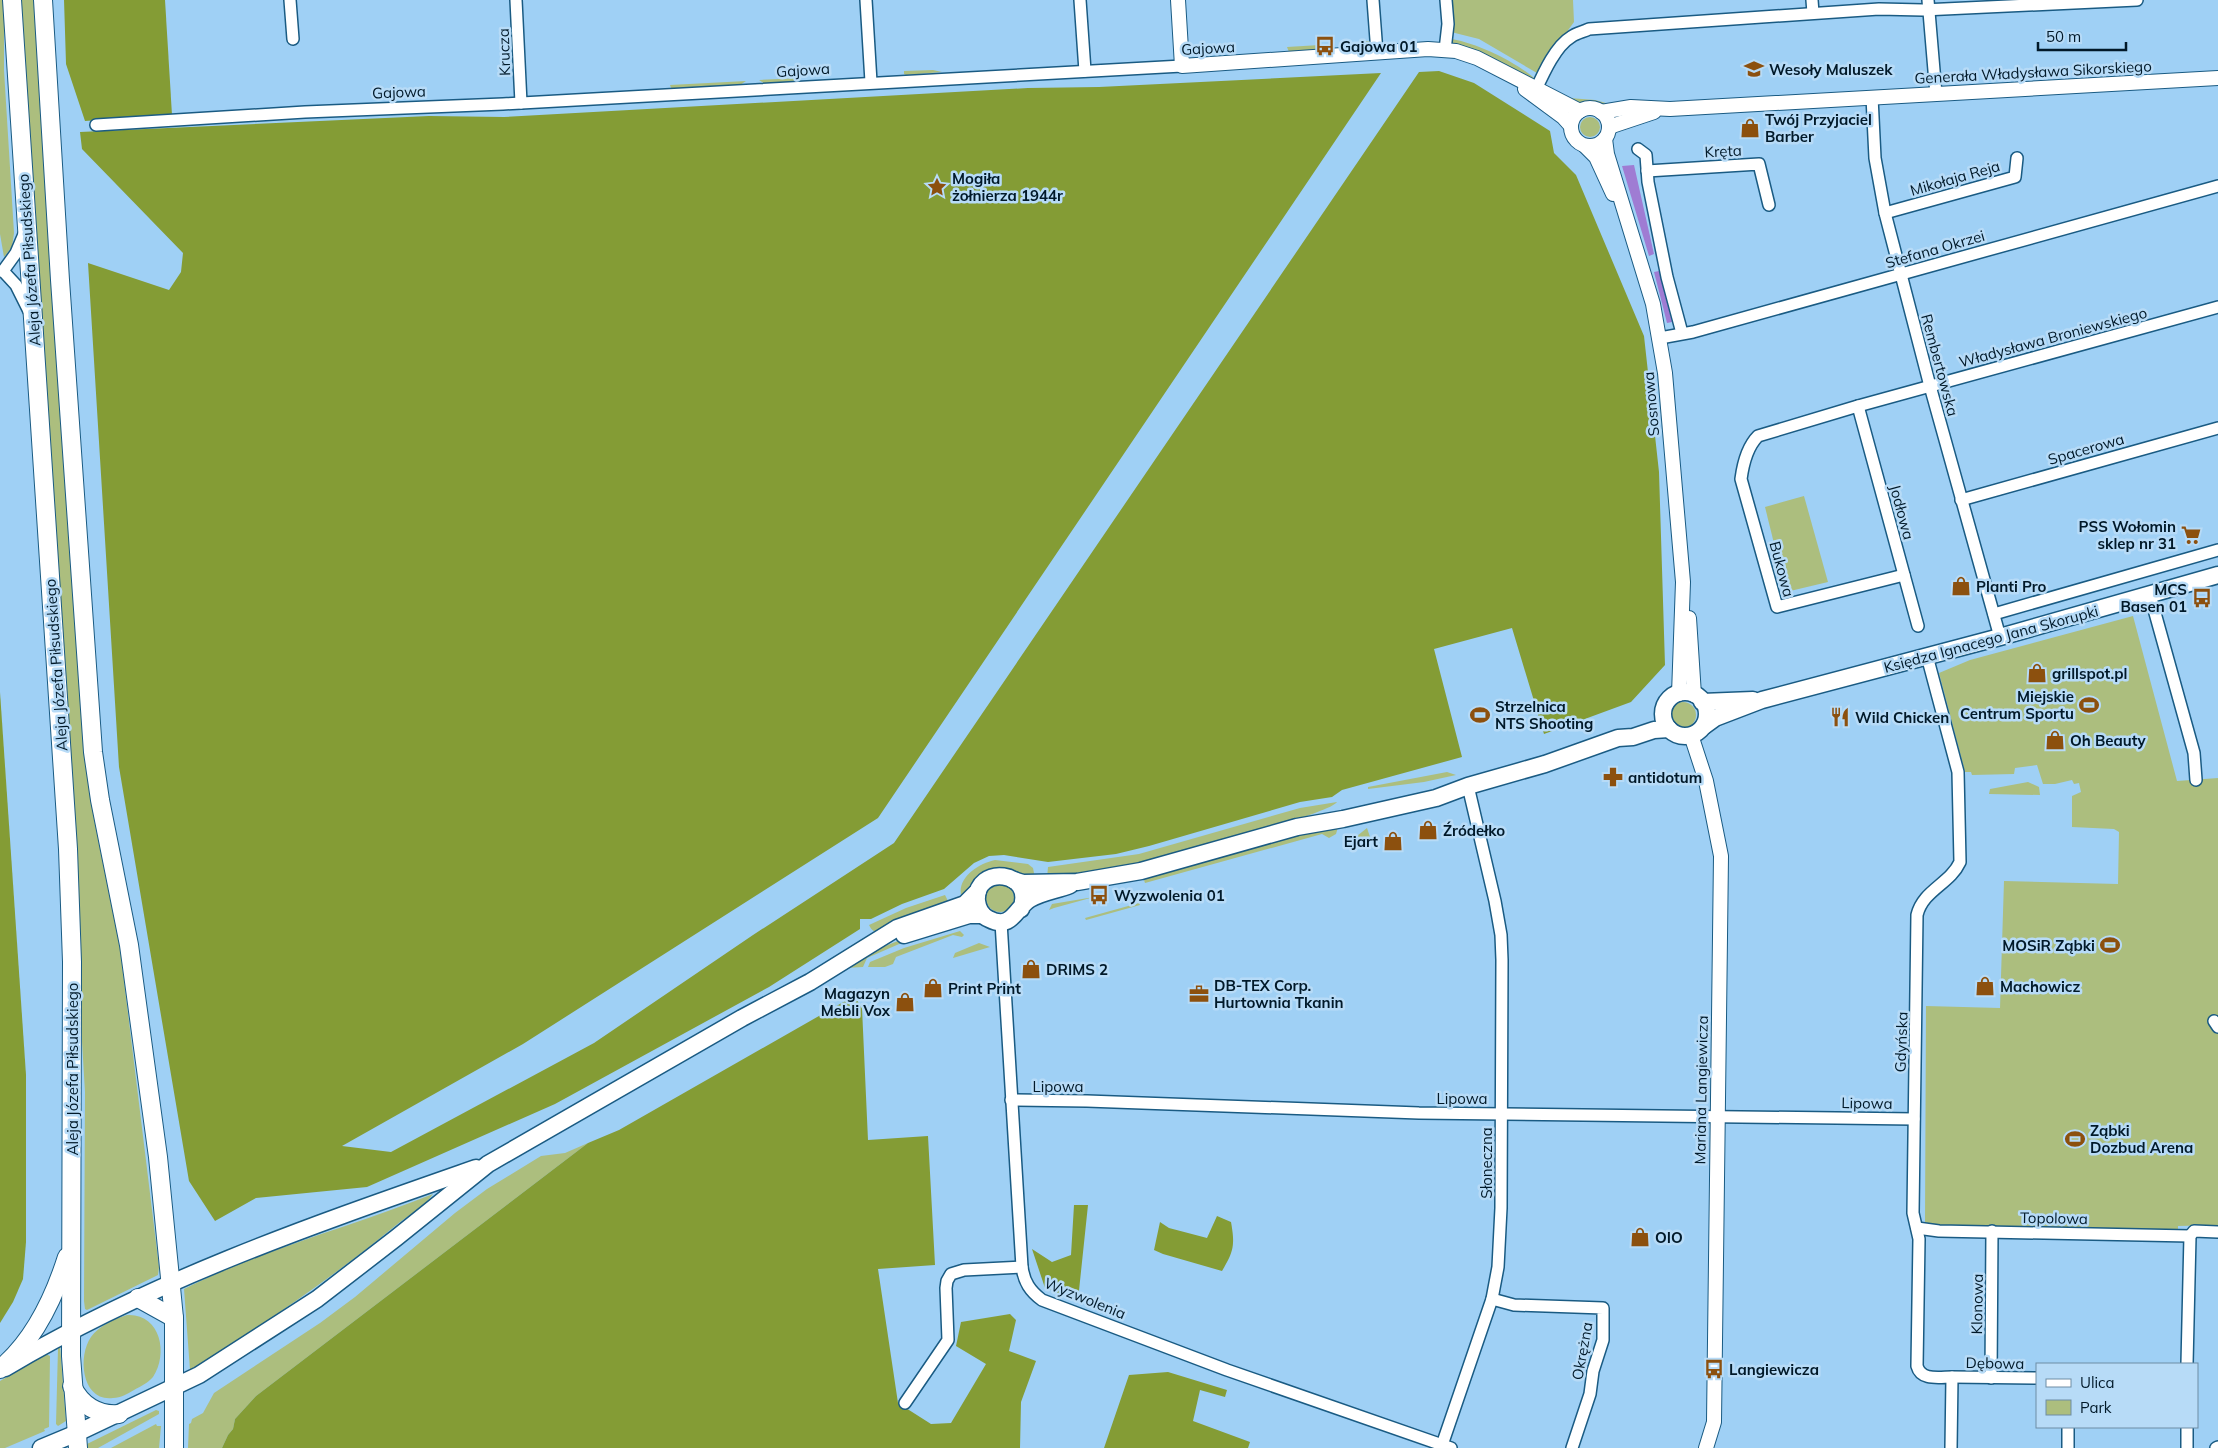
<svg xmlns="http://www.w3.org/2000/svg" width="2218" height="1448" font-family="Mulish,sans-serif">
<style>
.green{fill:#acbe7e}
.forest{fill:#849c35}
.water{fill:#9f7cd3}
.lines{fill:none;stroke-linecap:round;stroke-linejoin:round}
.minor-casing{stroke:#1a5b83;stroke-width:14}
.tertiary-casing{stroke:#1a5b83;stroke-width:16}
.secondary-casing{stroke:#1a5b83;stroke-width:19}
.primary-casing{stroke:#1a5b83;stroke-width:20}
.minor{stroke:#fff;stroke-width:11}
.tertiary{stroke:#fff;stroke-width:14}
.secondary{stroke:#fff;stroke-width:16}
.primary{stroke:#fff;stroke-width:18}
.labels{text-anchor:middle;dominant-baseline:central;stroke-width:5;stroke-linejoin:round;paint-order:stroke}
.poi-label{font-size:15px;font-weight:bold;fill:#011929;stroke:#b7dbf7;text-anchor:start}
.street-label{font-size:15px;fill:#011929;stroke:#b7dbf7}
</style>
<rect width="100%" height="100%" fill="#9fd0f5"/>
<g class="green">
<path d="M 0,0 L 4,0 L 4,70 L 14,233 L 12,247 L 4,257 L 0,234 Z"/>
<path d="M 20,0 L 34,0 L 85,760 L 94,819 L 120,948 L 159,1267 L 158,1275 L 87,1310 L 85,1309 L 84,1301 L 85,1092 Z"/>
<path d="M 1447,0 L 1573,0 L 1574,22 L 1537,73 L 1479,39 L 1447,31 Z"/>
<path d="M 1452,39 C 1479,44 1514,61 1534,78 L 1530,79 L 1479,52 L 1452,44 Z"/>
<path d="M 1371,41 L 1368,47 L 1347,49 L 1347,43 Z"/>
<path d="M 1320,45 L 1321,50 L 1289,52 L 1287,47 Z"/>
<path d="M 933,70 L 942,72 L 906,75 L 904,74 L 904,71 Z"/>
<path d="M 801,78 L 799,82 L 765,84 L 759,80 Z"/>
<path d="M 746,81 L 740,85 L 672,90 L 670,85 Z"/>
<path d="M 1569,98 L 1595,100 L 1613,105 C 1605,106 1601,103 1593,102 C 1581,101 1582,105 1569,98 Z"/>
<circle cx="1590" cy="127" r="10"/>
<path d="M 1804,496 L 1828,582 L 1786,592 L 1765,507 Z"/>
<path d="M 2133,616 L 2177,781 L 2218,778 L 2218,1225 L 2178,1226 L 2178,1230 L 1939,1228 L 1925,1222 L 1926,1006 L 2000,1008 L 2004,881 L 2118,884 L 2119,832 L 2114,829 L 2072,827 L 2072,796 L 2081,792 L 2079,783 L 2074,784 L 2072,780 L 2055,784 L 2043,784 L 2037,765 L 2015,768 L 2014,774 L 1972,775 L 1971,772 L 1965,772 L 1939,673 L 1970,660 Z"/>
<circle cx="1683" cy="715" r="13"/>
<path d="M 1447,772 L 1456,775 L 1424,782 L 1368,789 L 1368,787 Z"/>
<path d="M 2028,782 L 2039,787 L 2040,795 L 1989,794 L 1990,789 Z"/>
<path d="M 1337,802 C 1329,815 1148,863 1120,869 C 1096,874 1071,875 1047,878 L 1048,867 L 1139,854 L 1300,808 Z"/>
<path d="M 1338,827 L 1336,834 L 1329,838 L 1322,834 L 1145,883 L 1144,880 L 1155,874 L 1299,834 Z"/>
<path d="M 1367,828 L 1370,837 L 1354,842 L 1352,840 Z"/>
<path d="M 995,860 L 1028,864 L 1033,868 L 1035,878 L 1013,873 L 962,899 C 955,879 977,864 995,860 Z"/>
<circle cx="1000" cy="898" r="14"/>
<path d="M 945,895 L 950,905 L 880,932 C 874,932 872,931 869,925 L 906,908 Z"/>
<path d="M 1094,897 L 1054,908 L 1049,910 L 1052,904 Z"/>
<path d="M 1139,903 L 1140,905 L 1086,920 L 1085,918 Z"/>
<path d="M 960,931 L 964,935 L 962,937 L 953,935 L 896,957 L 893,964 L 885,967 L 868,967 L 870,962 L 904,948 Z"/>
<path d="M 903,939 L 906,941 L 867,958 L 863,967 L 845,968 L 875,950 Z"/>
<path d="M 979,943 L 990,947 L 953,958 L 955,953 Z"/>
<path d="M 588,1143 L 256,1396 L 235,1419 L 233,1429 L 228,1435 L 222,1448 L 188,1448 L 189,1424 L 191,1423 L 192,1419 L 203,1413 L 214,1393 L 320,1323 L 355,1297 L 455,1213 L 487,1189 L 541,1156 L 565,1153 Z"/>
<path d="M 433,1194 C 425,1206 407,1216 395,1226 C 331,1279 262,1325 192,1370 L 190,1370 L 184,1289 C 263,1249 351,1227 433,1194 Z"/>
<path d="M 127,1315 C 160,1313 169,1353 153,1377 C 148,1383 141,1386 134,1390 C 127,1394 121,1398 113,1398 C 82,1402 77,1357 91,1337 C 99,1326 114,1319 127,1315 Z"/>
<path d="M 60,1345 L 66,1421 L 58,1426 L 56,1424 L 58,1348 Z"/>
<path d="M 46,1354 L 50,1356 L 49,1427 L 44,1429 L 45,1431 L 5,1448 L 0,1448 L 0,1381 Z"/>
<path d="M 156,1410 L 159,1411 L 159,1414 L 98,1448 L 87,1448 L 87,1444 Z"/>
<path d="M 156,1424 L 157,1426 L 161,1426 L 159,1448 L 111,1448 Z"/>
</g>
<g class="forest">
<path d="M 64,0 L 165,0 L 172,115 L 85,121 L 66,64 Z"/>
<path d="M 1439,71 L 1474,83 L 1550,131 L 1554,153 L 1576,175 L 1644,336 L 1659,472 L 1665,665 L 1631,702 L 1544,734 L 1512,628 L 1434,649 L 1462,757 L 1342,790 L 1332,797 L 1300,802 L 1149,846 L 1116,854 L 1048,862 L 1004,855 L 989,856 L 974,863 L 944,889 L 902,904 L 871,919 L 860,919 L 860,929 L 769,987 L 555,1104 L 367,1187 L 256,1198 L 215,1221 L 189,1181 L 119,767 L 88,263 L 169,290 L 181,272 L 183,253 L 82,149 L 80,132 L 429,116 L 504,117 L 1028,88 L 1099,87 L 1381,73 L 878,818 L 523,1044 L 342,1146 L 391,1152 L 594,1043 L 753,935 L 894,843 L 1419,72 Z"/>
<path d="M 0,692 L 26,1075 L 26,1242 L 23,1279 L 13,1302 L 0,1323 Z"/>
<path d="M 854,996 L 862,1008 L 868,1140 L 928,1136 L 935,1265 L 878,1269 L 898,1403 L 931,1424 L 951,1423 L 986,1364 L 956,1346 L 961,1322 L 1010,1314 L 1016,1320 L 1009,1351 L 1036,1361 L 1021,1402 L 1020,1448 L 222,1448 L 228,1435 L 233,1429 L 235,1419 L 256,1396 L 588,1143 L 619,1130 Z"/>
<path d="M 1074,1205 L 1088,1205 L 1078,1300 L 1045,1288 L 1032,1249 L 1052,1262 L 1071,1255 Z"/>
<path d="M 1217,1216 L 1231,1222 C 1235,1245 1234,1251 1222,1271 L 1163,1254 L 1154,1250 L 1160,1222 L 1169,1228 L 1207,1238 Z"/>
<path d="M 1168,1372 L 1227,1390 L 1225,1397 L 1200,1390 L 1193,1421 L 1250,1442 L 1248,1448 L 1104,1448 L 1129,1375 Z"/>
</g>
<g class="water">
<path d="M 1634,165 L 1654,254 L 1649,256 L 1622,166 Z"/>
<path d="M 1659,271 L 1672,322 L 1667,323 L 1654,272 Z"/>
</g>
<g class="lines">
<defs>
<g id="minor">
<path d="M 290,0 L 293,39"/>
<path d="M 516,0 L 521,103"/>
<path d="M 866,0 L 871,82"/>
<path d="M 1080,0 L 1085,71"/>
<path d="M 1373,0 L 1377,53"/>
<path d="M 1812,0 L 1813,13"/>
<path d="M 1928,0 L 1936,94"/>
<path d="M 1445,50 L 1448,24 L 1446,0"/>
<path d="M 1533,96 C 1541,79 1554,47 1571,37 C 1576,33 1583,32 1589,29 L 1879,9 L 1923,10 L 2137,0"/>
<path d="M 1872,97 L 1875,158 L 1885,213 L 1930,386 L 2000,637"/>
<path d="M 96,125 L 305,112 L 503,104 L 1182,66"/>
<path d="M 1638,149 L 1646,155 L 1648,182 L 1667,277 L 1682,333"/>
<path d="M 1647,171 L 1759,164 L 1769,205"/>
<path d="M 1885,213 L 2015,177 L 2017,158"/>
<path d="M 0,271 L 3,271 L 16,253 L 25,232"/>
<path d="M 3,271 L 16,285 L 29,311"/>
<path d="M 1660,338 L 1693,332 L 2218,186"/>
<path d="M 1858,406 L 1918,626"/>
<path d="M 1961,500 L 2218,428"/>
<path d="M 1904,575 L 1777,607 L 1741,479 C 1743,464 1747,447 1758,436 L 1858,406 L 2218,307"/>
<path d="M 2150,595 L 2194,753 L 2196,780"/>
<path d="M 1994,614 L 2218,550"/>
<path d="M 1927,656 L 1958,772 L 1960,862 C 1950,884 1923,890 1917,915 L 1913,1213 L 1919,1239 L 1917,1366 C 1921,1381 1939,1377 1952,1377 L 1951,1448"/>
<path d="M 1001,922 L 1022,1267 C 1024,1282 1030,1291 1042,1300 L 1227,1370 L 1451,1448"/>
<path d="M 2214,1021 L 2218,1027"/>
<path d="M 1011,1100 L 1087,1101 L 1419,1113 L 1914,1119"/>
<path d="M 1917,1228 L 1939,1231 L 2190,1236"/>
<path d="M 1492,1299 L 1514,1305 L 1603,1308 L 1603,1340 L 1593,1371 L 1590,1394 L 1572,1448"/>
<path d="M 2187,1364 L 2190,1236 L 2194,1231 L 2218,1232"/>
<path d="M 1952,1377 L 2037,1378"/>
<path d="M 1991,1378 L 1992,1231"/>
<path d="M 905,1403 L 948,1340 L 946,1288 L 947,1281 L 951,1274 L 964,1270 L 1022,1267"/>
<path d="M 2068,1427 L 2068,1448"/>
<path d="M 1442,1445 L 1492,1299 L 1498,1267 L 1501,1208 L 1502,960 L 1501,935 L 1495,901 L 1468,786"/>
<path d="M 2187,1448 L 2187,1427"/>
<path d="M 2216,1448 L 2218,1447"/>
</g>
<g id="tertiary">
<path d="M 1178,0 L 1182,66 L 1428,49 L 1456,51 L 1477,58 L 1580,111"/>
<path d="M 1525,89 L 1563,117 L 1571,126"/>
<circle cx="1590" cy="127" r="19"/>
<path d="M 1601,112 L 1631,107 L 1670,109 L 2218,78"/>
<path d="M 1609,127 L 1654,112"/>
<path d="M 1605,139 L 1607,154 L 1653,304 L 1665,373 L 1683,582 L 1679,694"/>
<path d="M 1585,146 L 1596,157 L 1613,194"/>
<path d="M 1689,618 L 1694,695"/>
<path d="M 1691,735 L 1706,781 L 1721,856 L 1714,1422 L 1706,1448"/>
</g>
<g id="secondary">
<circle cx="1685" cy="714" r="22"/>
<path d="M 1702,702 L 1753,700"/>
<path d="M 1704,726 L 1715,718 L 1762,700 L 2000,637 L 2218,575"/>
<path d="M 1013,880 L 1023,883 L 1077,882 L 1141,871 L 1297,827 L 1343,819 L 1436,798 L 1468,786 L 1545,764 L 1618,738 L 1633,737 L 1654,730 L 1669,729"/>
<path d="M 1021,909 C 1036,870 974,864 977,901 C 978,909 982,916 989,919 C 1012,931 1016,907 1030,899 C 1042,892 1058,890 1070,885"/>
<path d="M 904,935 L 969,915 L 983,915"/>
<path d="M 5,1368 C 155,1279 313,1225 476,1168"/>
<path d="M 41,1448 L 77,1433 L 199,1375 L 317,1299 L 396,1238 L 488,1164 L 742,1018 L 810,982 L 897,928 L 965,904 L 978,891"/>
</g>
<g id="primary">
<path d="M 12,0 L 68,849 L 72,962 L 71,1356 L 78,1448"/>
<path d="M 43,0 L 60,280 L 93,752 L 100,800 L 129,945 L 158,1157 L 174,1318 L 174,1448"/>
<path d="M 138,1298 L 174,1318"/>
<path d="M 0,1369 C 34,1341 54,1298 67,1257"/>
<path d="M 72,1386 C 81,1405 98,1416 119,1414"/>
</g>
</defs>
<use href="#minor" class="minor-casing"/>
<use href="#tertiary" class="tertiary-casing"/>
<use href="#secondary" class="secondary-casing"/>
<use href="#primary" class="primary-casing"/>
<use href="#minor" class="minor"/>
<use href="#tertiary" class="tertiary"/>
<use href="#secondary" class="secondary"/>
<use href="#primary" class="primary"/>
</g>
<defs>
<symbol id="bus-bare" viewBox="-9 -9 18 18"><path d="M-5-6H5V4H4V6H2V4H-2V6H-4V4H-5ZM-3.5-4V0h7V-4ZM-3.5 1.2v1.5H-2V1.2ZM2 1.2v1.5H3.5V1.2Z" fill="#8c500e" stroke="#b7dbf7" stroke-width="2.5" paint-order="stroke"/></symbol>
<symbol id="school-bare" viewBox="-9 -9 18 18"><path d="M0-5L7-2L0 1L-7-2ZM-4 1L0 2.5L4 1V4Q0 6-4 4Z" fill="#8c500e" stroke="#b7dbf7" stroke-width="2.5" paint-order="stroke"/></symbol>
<symbol id="shop-bare" viewBox="-9 -9 18 18"><path d="M-5-2.5h2.3a2.7 3.5 0 0 1 5.4 0H5L5.5 6h-11ZM-1.5-2.5h3a1.5 2.3 0 0 0-3 0Z" fill="#8c500e" stroke="#b7dbf7" stroke-width="2.5" paint-order="stroke"/></symbol>
<symbol id="sight-bare" viewBox="-9 -9 18 18"><path d="M0-6L1.8-2.2L6-1.7L2.9 1.2L3.7 5.4L0 3.3L-3.7 5.4L-2.9 1.2L-6-1.7L-1.8-2.2Z" fill="#8c500e" stroke="#b7dbf7" stroke-width="2.5" paint-order="stroke"/></symbol>
<symbol id="supermarket-bare" viewBox="-9 -9 18 18"><path d="M-6-5.5h2.5l.6 2H6L4.5 2H-2.5L-4.4-4H-6ZM-1.5 3.2a1.3 1.3 0 1 0 .1 0ZM3 3.2a1.3 1.3 0 1 0 .1 0Z" fill="#8c500e" stroke="#b7dbf7" stroke-width="2.5" paint-order="stroke"/></symbol>
<symbol id="stadium-bare" viewBox="-9 -9 18 18"><path d="M0-5a6.5 5 0 1 0 0 10a6.5 5 0 1 0 0-10ZM-3.5-1.8h7v3.6h-7Z" fill="#8c500e" stroke="#b7dbf7" stroke-width="2.5" paint-order="stroke"/></symbol>
<symbol id="restaurant-bare" viewBox="-9 -9 18 18"><path d="M-5-6h1v4h1v-4h1v4h1v-4h1v5L-1.5 .5V6h-2V.5L-5-1ZM5-6V6H3V1.5H1.5Q1.5-4 5-6Z" fill="#8c500e" stroke="#b7dbf7" stroke-width="2.5" paint-order="stroke"/></symbol>
<symbol id="pharmacy-bare" viewBox="-9 -9 18 18"><path d="M-2-6h4v4h4v4h-4v4h-4v-4h-4v-4h4Z" fill="#8c500e" stroke="#b7dbf7" stroke-width="2.5" paint-order="stroke"/></symbol>
<symbol id="office-bare" viewBox="-9 -9 18 18"><path d="M-6-3h4V-5.5h4V-3h4V5H-6ZM-1-4.5V-3h2v-1.5ZM-6 0V1H6V0Z" fill="#8c500e" stroke="#b7dbf7" stroke-width="2.5" paint-order="stroke"/></symbol>
</defs>
<g fill-rule="evenodd">
<use href="#bus-bare" x="1311" y="32" width="28" height="28"/>
<use href="#school-bare" x="1740" y="55" width="28" height="28"/>
<use href="#shop-bare" x="1736" y="114" width="28" height="28"/>
<use href="#sight-bare" x="923" y="173" width="28" height="28"/>
<use href="#supermarket-bare" x="2177" y="521" width="28" height="28"/>
<use href="#shop-bare" x="1947" y="572" width="28" height="28"/>
<use href="#bus-bare" x="2188" y="584" width="28" height="28"/>
<use href="#shop-bare" x="2023" y="659" width="28" height="28"/>
<use href="#stadium-bare" x="2075" y="691" width="28" height="28"/>
<use href="#stadium-bare" x="1466" y="701" width="28" height="28"/>
<use href="#restaurant-bare" x="1826" y="703" width="28" height="28"/>
<use href="#shop-bare" x="2041" y="726" width="28" height="28"/>
<use href="#pharmacy-bare" x="1599" y="763" width="28" height="28"/>
<use href="#shop-bare" x="1414" y="816" width="28" height="28"/>
<use href="#shop-bare" x="1379" y="827" width="28" height="28"/>
<use href="#bus-bare" x="1085" y="881" width="28" height="28"/>
<use href="#stadium-bare" x="2096" y="931" width="28" height="28"/>
<use href="#shop-bare" x="1017" y="955" width="28" height="28"/>
<use href="#shop-bare" x="1971" y="972" width="28" height="28"/>
<use href="#shop-bare" x="919" y="974" width="28" height="28"/>
<use href="#office-bare" x="1185" y="980" width="28" height="28"/>
<use href="#shop-bare" x="891" y="988" width="28" height="28"/>
<use href="#stadium-bare" x="2061" y="1125" width="28" height="28"/>
<use href="#shop-bare" x="1626" y="1223" width="28" height="28"/>
<use href="#bus-bare" x="1700" y="1355" width="28" height="28"/>
</g>
<g class="labels">
<g class="poi-label">
<text x="1340" y="46">Gajowa 01</text>
<text x="1769" y="69">Wesoły Maluszek</text>
<text x="1765" y="119">Twój Przyjaciel<tspan x="1765" dy="17">Barber</tspan></text>
<text x="952" y="178">Mogiła<tspan x="952" dy="17">żołnierza 1944r</tspan></text>
<text x="2176" y="526" text-anchor="end">PSS Wołomin<tspan x="2176" dy="17">sklep nr 31</tspan></text>
<text x="1976" y="586">Planti Pro</text>
<text x="2187" y="589" text-anchor="end">MCS<tspan x="2187" dy="17">Basen 01</tspan></text>
<text x="2052" y="673">grillspot.pl</text>
<text x="2074" y="696" text-anchor="end">Miejskie<tspan x="2074" dy="17">Centrum Sportu</tspan></text>
<text x="1495" y="706">Strzelnica<tspan x="1495" dy="17">NTS Shooting</tspan></text>
<text x="1855" y="717">Wild Chicken</text>
<text x="2070" y="740">Oh Beauty</text>
<text x="1628" y="777">antidotum</text>
<text x="1443" y="830">Źródełko</text>
<text x="1378" y="841" text-anchor="end">Ejart</text>
<text x="1114" y="895">Wyzwolenia 01</text>
<text x="2095" y="945" text-anchor="end">MOSiR Ząbki</text>
<text x="1046" y="969">DRIMS 2</text>
<text x="1214" y="985">DB-TEX Corp.<tspan x="1214" dy="17">Hurtownia Tkanin</tspan></text>
<text x="2000" y="986">Machowicz</text>
<text x="948" y="988">Print Print</text>
<text x="890" y="993" text-anchor="end">Magazyn<tspan x="890" dy="17">Mebli Vox</tspan></text>
<text x="2090" y="1130">Ząbki<tspan x="2090" dy="17">Dozbud Arena</tspan></text>
<text x="1655" y="1237">OIO</text>
<text x="1729" y="1369">Langiewicza</text>
</g>
<g class="street-label">
<text transform="translate(1208 48) rotate(-3)">Gajowa</text>
<text transform="translate(504 52) rotate(-92)">Krucza</text>
<text transform="translate(803 70) rotate(-4)">Gajowa</text>
<text transform="translate(2033 72) rotate(-3)">Generała Władysława Sikorskiego</text>
<text transform="translate(399 92) rotate(-2)">Gajowa</text>
<text transform="translate(1723 151) rotate(-3)">Kręta</text>
<text transform="translate(1955 178) rotate(-16)">Mikołaja Reja</text>
<text transform="translate(1935 249) rotate(-16)">Stefana Okrzei</text>
<text transform="translate(29 260) rotate(-94)">Aleja Józefa Piłsudskiego</text>
<text transform="translate(2053 337) rotate(-15)">Władysława Broniewskiego</text>
<text transform="translate(1940 365) rotate(75)">Rembertowska</text>
<text transform="translate(1651 404) rotate(-95)">Sosnowa</text>
<text transform="translate(2086 449) rotate(-16)">Spacerowa</text>
<text transform="translate(1902 512) rotate(75)">Jodłowa</text>
<text transform="translate(1782 569) rotate(75)">Bukowa</text>
<text transform="translate(1991 639) rotate(-15)">Księdza Ignacego Jana Skorupki</text>
<text transform="translate(56 665) rotate(-94)">Aleja Józefa Piłsudskiego</text>
<text transform="translate(1901 1042) rotate(-88)">Gdyńska</text>
<text transform="translate(72 1069) rotate(-90)">Aleja Józefa Piłsudskiego</text>
<text x="1058" y="1086">Lipowa</text>
<text transform="translate(1701 1090) rotate(-89)">Mariana Langiewicza</text>
<text x="1462" y="1098">Lipowa</text>
<text transform="translate(1867 1103) rotate(1)">Lipowa</text>
<text transform="translate(1486 1163) rotate(-90)">Słoneczna</text>
<text transform="translate(2054 1218) rotate(1)">Topolowa</text>
<text transform="translate(1085 1298) rotate(22)">Wyzwolenia</text>
<text transform="translate(1977 1304) rotate(-89)">Klonowa</text>
<text transform="translate(1582 1351) rotate(-80)">Okrężna</text>
<text transform="translate(1995 1363) rotate(1)">Dębowa</text>
</g>
</g>
<rect x="2036" y="1363" width="162" height="65" fill="#b7dbf7" stroke="#6e8da5"/>
<rect x="2046" y="1379" width="25" height="8" fill="#ffffff" stroke="#6e8da5"/>
<text x="2080" y="1388" font-size="15" fill="#011929">Ulica</text>
<rect x="2046" y="1400" width="25" height="15" fill="#acbe7e" stroke="#6e8da5"/>
<text x="2080" y="1413" font-size="15" fill="#011929">Park</text>
<path d="M2038 42v8h88v-8" fill="none" stroke="#011929" stroke-width="2.5"/>
<text x="2046" y="42" font-size="15" fill="#011929" stroke="#b7dbf7" stroke-width="4" paint-order="stroke">50 m</text>
</svg>
